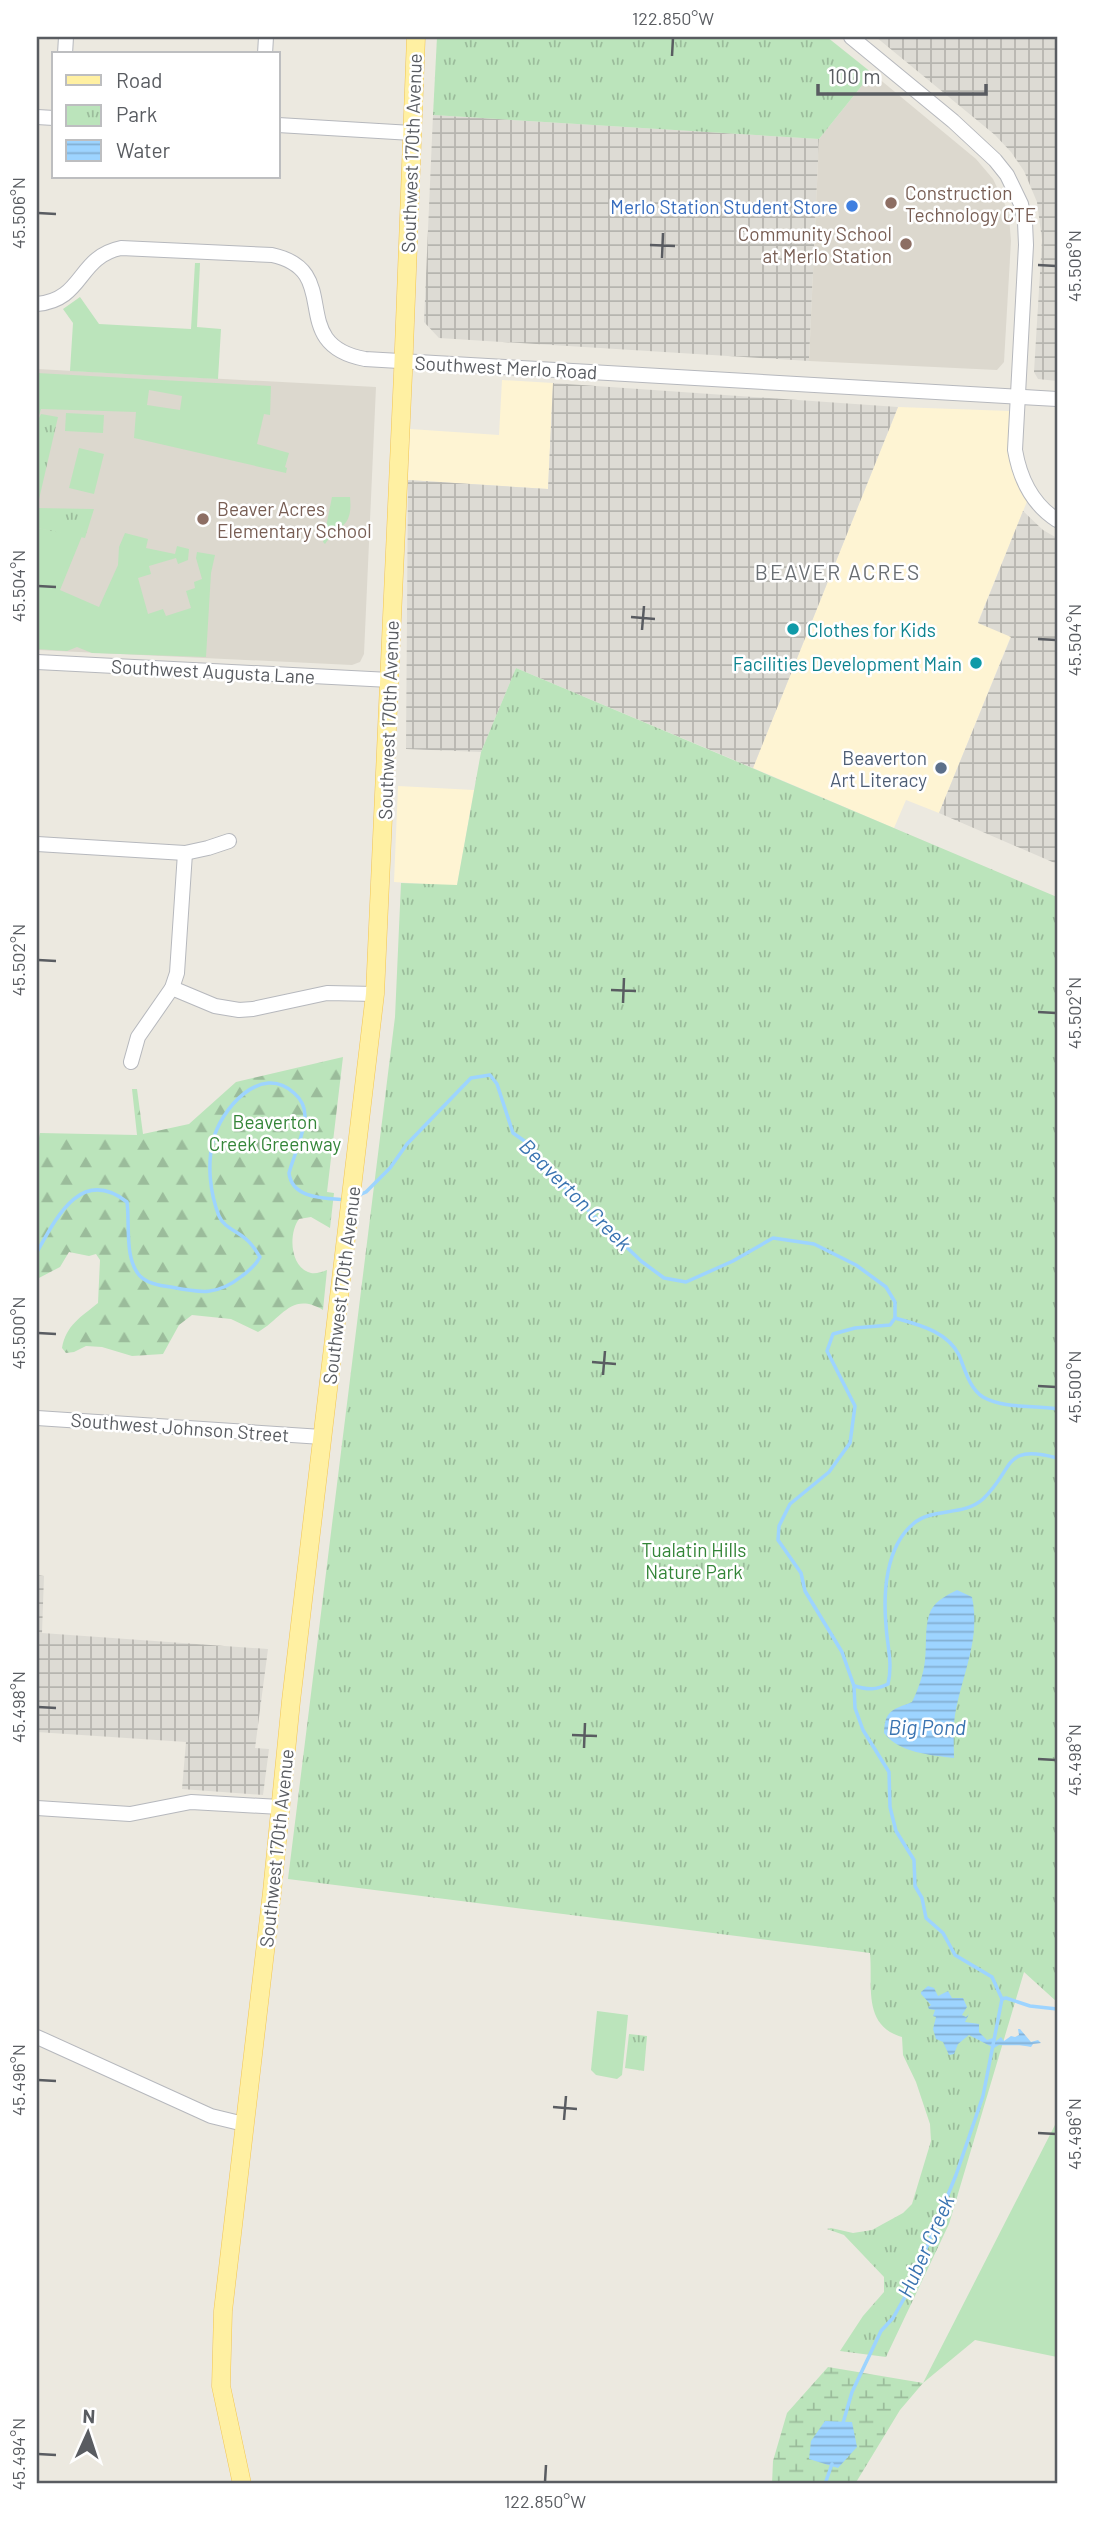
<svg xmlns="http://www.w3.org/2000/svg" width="1094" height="2521" font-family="Barlow,sans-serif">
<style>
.commercial{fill:#fef4d3}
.industrial{fill:url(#industrial-grid)}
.education{fill:#dcd8ce}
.green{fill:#bbe4bb;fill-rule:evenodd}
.forest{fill:url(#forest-firs)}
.wetland{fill:url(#wetland-marsh)}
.park{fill:url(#park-tufts)}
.water{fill:url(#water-rules)}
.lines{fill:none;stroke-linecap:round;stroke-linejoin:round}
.stream{stroke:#9dd4ff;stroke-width:3.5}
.minor-casing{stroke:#b6b8bd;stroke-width:16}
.major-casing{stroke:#f2c553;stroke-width:19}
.minor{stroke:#fff;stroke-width:14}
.major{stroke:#fff0a2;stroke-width:18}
.ticks{fill:none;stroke:#595c61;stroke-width:2.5}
.education-dot{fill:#8d6e63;stroke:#fff;stroke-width:2.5}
.shop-dot{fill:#3f7fe0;stroke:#fff;stroke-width:2.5}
.culture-dot{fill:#0f9aa8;stroke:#fff;stroke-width:2.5}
.service-dot{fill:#5c6f8a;stroke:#fff;stroke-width:2.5}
.labels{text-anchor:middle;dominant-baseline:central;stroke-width:5;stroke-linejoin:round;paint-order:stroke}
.street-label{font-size:19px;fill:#595c61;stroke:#fff}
.education-label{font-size:19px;fill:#785e54;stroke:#fff;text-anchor:start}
.shop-label{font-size:19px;fill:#366cbe;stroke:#fff;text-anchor:end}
.culture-label{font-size:19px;fill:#0d838f;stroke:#fff;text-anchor:start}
.service-label{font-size:19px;fill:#4e5e75;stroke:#fff;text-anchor:end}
.park-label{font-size:19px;fill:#348538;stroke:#fff}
.neighbourhood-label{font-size:21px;letter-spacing:2px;fill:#696e73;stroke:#fff}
.water-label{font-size:21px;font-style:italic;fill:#3a74b1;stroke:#fff}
.neatline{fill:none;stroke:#595c61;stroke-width:2.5}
.ticks-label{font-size:18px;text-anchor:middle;fill:#595c61}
</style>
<defs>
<pattern id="industrial-grid" width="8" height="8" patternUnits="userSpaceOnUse" patternTransform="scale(1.75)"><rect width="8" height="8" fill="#dddbd4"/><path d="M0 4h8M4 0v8" fill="none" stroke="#b6b5af"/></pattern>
<pattern id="forest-firs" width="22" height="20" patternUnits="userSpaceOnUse" patternTransform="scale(1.75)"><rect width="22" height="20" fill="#bbe4bb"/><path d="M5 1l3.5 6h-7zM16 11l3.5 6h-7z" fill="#9bbc9b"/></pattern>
<pattern id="wetland-marsh" width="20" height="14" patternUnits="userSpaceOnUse" patternTransform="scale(1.75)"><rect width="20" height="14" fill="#bbe4bb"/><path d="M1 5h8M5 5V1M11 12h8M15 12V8" fill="none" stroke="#9bbc9b"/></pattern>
<pattern id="park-tufts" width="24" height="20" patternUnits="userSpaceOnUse" patternTransform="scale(1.75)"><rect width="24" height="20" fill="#bbe4bb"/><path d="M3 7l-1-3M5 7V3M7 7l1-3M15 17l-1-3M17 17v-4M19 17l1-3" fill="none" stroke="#9bbc9b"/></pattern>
<pattern id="water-rules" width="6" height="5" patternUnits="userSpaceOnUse" patternTransform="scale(1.75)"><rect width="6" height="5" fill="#9dd4ff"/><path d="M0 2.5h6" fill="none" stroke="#83afd2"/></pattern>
</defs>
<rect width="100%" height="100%" fill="#ece9e0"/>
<g class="commercial">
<path d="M 502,380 L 553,383 L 548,489 L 408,480 L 410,429 L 499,435 Z"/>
<path d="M 898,407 L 1010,411 L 1009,451 L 1028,499 L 978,622 L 1011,636 L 939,813 L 906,800 L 894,828 L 753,768 Z"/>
<path d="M 398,786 L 474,790 L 457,886 L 394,882 Z"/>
</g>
<g class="industrial">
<path d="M 876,37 L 1057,37 L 1057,381 L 1038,379 L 1034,372 L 1042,240 L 1037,202 L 1024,171 L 1011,152 L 995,135 Z"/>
<path d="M 433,115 L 819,139 L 809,361 L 439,338 L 424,322 Z"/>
<path d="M 553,383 L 898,407 L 753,768 L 516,668 L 481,752 L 406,749 L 408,480 L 548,489 Z"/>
<path d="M 1023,511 L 1043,530 L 1057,538 L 1057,864 L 939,813 L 1011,637 L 978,623 Z"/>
<path d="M 37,1575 L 44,1576 L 42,1633 L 268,1649 L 255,1748 L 269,1749 L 263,1795 L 182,1789 L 186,1742 L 37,1732 Z"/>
</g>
<g class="education">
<path d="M 872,73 L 976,159 L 993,179 L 1004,202 L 1009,217 L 1011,241 L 1004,362 L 997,370 L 809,361 L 819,139 Z"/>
<path d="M 37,369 L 376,387 L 364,654 L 360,662 L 352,665 L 37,650 Z"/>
</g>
<g class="green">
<path d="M 195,263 L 200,263 L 197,327 L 221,329 L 218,379 L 70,371 L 73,323 L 63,309 L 80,297 L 99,324 L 191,329 Z"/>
<path d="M 37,373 L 271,386 L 270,415 L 264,414 L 257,444 L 289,453 L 285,467 L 287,468 L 286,473 L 134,438 L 136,412 L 41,409 L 37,422 ZM 149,390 L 182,396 L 180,410 L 147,405 Z"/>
<path d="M 66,413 L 104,415 L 103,433 L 65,431 Z"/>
<path d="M 79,448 L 104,454 L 94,494 L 69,488 Z"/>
<path d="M 332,497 L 350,497 C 353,528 340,523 325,544 L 323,542 Z"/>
<path d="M 37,528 L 82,536 L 60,590 L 99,607 L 118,565 L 119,547 L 125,533 L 148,539 L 146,548 L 175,554 L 177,546 L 189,549 L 188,560 L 178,564 L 176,558 L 149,566 L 151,574 L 138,578 L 148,614 L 163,609 L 166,616 L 191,608 L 186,591 L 195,588 L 194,582 L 202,579 L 196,558 L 197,552 L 215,555 L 211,573 L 206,657 L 92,653 L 77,647 L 67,651 L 37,649 Z"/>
<path d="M 597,2011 L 628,2015 L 622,2075 L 617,2079 L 596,2075 L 591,2070 Z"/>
<path d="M 1057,2121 L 1057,2357 L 975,2340 L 923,2383 Z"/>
</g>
<path class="forest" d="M 343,1057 L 327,1192 L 334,1193 L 330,1228 L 311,1217 L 299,1219 C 288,1234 290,1268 311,1273 C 316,1274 322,1272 327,1270 L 323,1310 C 291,1291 282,1319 258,1332 L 231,1319 L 192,1315 L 179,1325 L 163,1354 L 132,1356 L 102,1347 L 86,1346 L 74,1352 L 66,1353 L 62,1348 C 66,1325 81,1317 98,1303 L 100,1260 L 96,1254 L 89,1256 L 69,1252 L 60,1267 L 37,1279 L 37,1138 L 39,1138 L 40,1133 L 137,1135 L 132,1089 L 137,1089 L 143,1134 L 189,1124 L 236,1082 Z"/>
<path class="wetland" d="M 828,2367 L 923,2383 L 900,2410 L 855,2484 L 772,2484 L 773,2461 L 787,2413 Z"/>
<g class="park">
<path d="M 437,37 L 827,37 L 872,73 L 819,139 L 433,115 Z"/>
<path d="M 41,414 L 58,417 L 37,508 L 94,509 L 85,538 L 37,528 L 37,422 Z"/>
<path d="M 516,668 L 1057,897 L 1057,2002 L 1024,1972 L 949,2224 L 886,2357 L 840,2351 L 863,2316 L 884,2292 L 884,2277 L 844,2235 L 827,2229 L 831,2228 L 853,2233 L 872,2230 L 903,2213 L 912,2204 L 931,2141 L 930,2124 L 916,2082 L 903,2055 L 902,2037 C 862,2025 873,1986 870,1953 L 288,1879 L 395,1017 L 401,883 L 457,885 L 481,752 Z"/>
<path d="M 629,2034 L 647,2036 L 644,2071 L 625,2068 Z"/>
</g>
<g class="water">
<path d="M 957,1590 L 972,1597 C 981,1640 962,1674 955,1715 C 953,1728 954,1744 954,1758 C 931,1755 899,1753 884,1733 C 885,1710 892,1710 912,1702 C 918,1690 924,1673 925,1660 C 927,1644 924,1625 931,1610 C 937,1600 947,1595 957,1590 Z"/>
<path d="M 928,1986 L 934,1988 L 938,1996 L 948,1991 L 952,1998 L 963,1998 L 967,2007 L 962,2015 L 966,2017 L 969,2014 L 965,2022 L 979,2024 L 979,2032 L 987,2040 L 993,2038 L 996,2041 L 1001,2037 L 1004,2041 L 1011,2036 L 1015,2037 L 1019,2035 L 1018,2029 L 1020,2029 L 1031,2042 L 1038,2040 L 1041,2043 L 1033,2044 L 1031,2047 C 1019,2044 1010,2046 999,2045 L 994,2048 L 969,2035 L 958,2044 L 954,2054 L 949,2055 L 943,2042 L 936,2039 L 933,2029 L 936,2017 L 933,2016 L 935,2010 L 929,2009 L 928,2007 L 931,2005 L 921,1994 L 921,1992 Z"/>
<path d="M 825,2421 L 852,2422 L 857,2447 L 838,2468 L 809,2459 L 811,2441 Z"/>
</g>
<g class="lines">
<g class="stream">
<path d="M 357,1196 L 366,1192 L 390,1168 L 407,1144 L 471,1078 L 490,1075 L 497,1084 L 513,1133 L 533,1147 L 551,1173 L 568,1191 L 641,1261 L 664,1278 L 686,1282 L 733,1261 L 773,1238 L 814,1244 L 856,1265 L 886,1287 L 895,1302 L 895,1318 L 890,1325 L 855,1328 L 833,1334 L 827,1351 L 855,1406 L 850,1443 L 829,1472 L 790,1504 L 779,1526 L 778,1540 L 801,1573 L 805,1591 L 842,1652 L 854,1686 L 855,1708 L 863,1730 L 889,1772 L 890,1807 L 896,1831 L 914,1860 L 915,1886 L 922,1898 L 926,1918 L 943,1933 L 955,1955 L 992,1977 L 1002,1999"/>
<path d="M 37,1252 C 56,1218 81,1166 127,1202 C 130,1224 124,1259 140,1276 C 148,1284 161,1286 171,1287 C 201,1293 217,1296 242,1276 C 250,1270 256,1265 260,1257 C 256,1251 252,1244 247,1240 C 238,1231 224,1228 219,1216 C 210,1193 207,1165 213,1141 C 220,1110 261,1062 294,1093 C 301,1099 305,1107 305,1116 C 305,1132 293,1158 289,1173 C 292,1200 327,1198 347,1200"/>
<path d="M 895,1318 C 919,1325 947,1331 959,1355 C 965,1369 969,1388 983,1397 C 1004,1409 1034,1405 1057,1409"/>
<path d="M 855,1686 C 868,1690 876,1690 888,1684 C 893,1663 887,1645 886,1625 C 883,1592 886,1547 913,1524 C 932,1507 963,1517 983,1499 C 1015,1469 1002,1443 1057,1458"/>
<path d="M 1002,1999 L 1006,1998 L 1030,2006 L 1057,2009"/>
<path d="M 843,2423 L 852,2392 L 881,2331 L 893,2318 L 910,2288 L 956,2175 L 983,2096 L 1002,1999"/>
<path d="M 825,2484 L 832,2464"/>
</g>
<defs>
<g id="minor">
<path d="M 851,37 L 953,121 L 995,160 L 1007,175 L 1021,204 L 1025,222 L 1026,245 L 1015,450 C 1020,479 1032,504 1057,520"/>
<path d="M 65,54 L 66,37"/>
<path d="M 265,54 L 266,37"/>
<path d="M 37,117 L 54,118"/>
<path d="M 278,125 L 412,133"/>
<path d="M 37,304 C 84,300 77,257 121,248 L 272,255 C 346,271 284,344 365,359 L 1057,399"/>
<path d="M 37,662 L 390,680"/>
<path d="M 37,844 L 185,853 L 208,848 L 229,841"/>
<path d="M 172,988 L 215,1006 L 239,1010 L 253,1009 L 327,993 L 375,994"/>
<path d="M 131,1062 L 138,1037 L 172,988 L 177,973 L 185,853"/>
<path d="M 37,1418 L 322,1437"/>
<path d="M 37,1808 L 130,1814 L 191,1802 L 280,1807"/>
<path d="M 37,2037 L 211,2116 L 244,2124"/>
</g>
<path id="major" d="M 242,2484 L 221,2386 L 223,2311 L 272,1892 L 291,1701 L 375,994 L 403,374 L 416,37"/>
</defs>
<use href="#minor" class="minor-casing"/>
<use href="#major" class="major-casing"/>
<use href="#minor" class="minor"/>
<use href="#major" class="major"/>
</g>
<path class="ticks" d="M 672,56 L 673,38M 38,213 L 56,214M 650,245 L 675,246M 662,258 L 663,233M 1038,265 L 1056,266M 38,586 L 56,587M 631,617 L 655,619M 642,630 L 644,606M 1038,639 L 1056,640M 38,960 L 56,961M 611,990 L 636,991M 623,1003 L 624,978M 1038,1012 L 1056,1013M 38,1333 L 56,1334M 592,1362 L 616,1364M 603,1375 L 605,1351M 1038,1386 L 1056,1387M 38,1707 L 56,1708M 572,1735 L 597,1736M 584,1748 L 585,1723M 1038,1759 L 1056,1760M 38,2080 L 56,2081M 553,2107 L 577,2109M 564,2120 L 566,2096M 1038,2133 L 1056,2134M 38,2454 L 56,2455M 545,2482 L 546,2465"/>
<g class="education-dot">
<circle cx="891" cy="203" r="7"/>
<circle cx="906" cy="244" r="7"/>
<circle cx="203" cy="519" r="7"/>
</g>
<circle class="shop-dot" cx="852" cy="206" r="7"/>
<g class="culture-dot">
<circle cx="793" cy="629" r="7"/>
<circle cx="976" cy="663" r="7"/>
</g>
<circle class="service-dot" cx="941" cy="768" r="7"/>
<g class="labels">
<g class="street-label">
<text transform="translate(411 153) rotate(-88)">Southwest 170th Avenue</text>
<text transform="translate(506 367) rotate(3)">Southwest Merlo Road</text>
<text transform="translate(213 671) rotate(3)">Southwest Augusta Lane</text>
<text transform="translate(388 720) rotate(-88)">Southwest 170th Avenue</text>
<text transform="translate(341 1285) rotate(-83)">Southwest 170th Avenue</text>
<text transform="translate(180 1427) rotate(4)">Southwest Johnson Street</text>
<text transform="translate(276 1848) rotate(-84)">Southwest 170th Avenue</text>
</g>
<g class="education-label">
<text x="905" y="192">Construction<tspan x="905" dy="22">Technology CTE</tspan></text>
<text x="892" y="233" text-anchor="end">Community School<tspan x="892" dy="22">at Merlo Station</tspan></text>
<text x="217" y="508">Beaver Acres<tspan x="217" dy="22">Elementary School</tspan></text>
</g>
<g class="shop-label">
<text x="838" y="206">Merlo Station Student Store</text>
</g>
<g class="culture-label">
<text x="807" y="629">Clothes for Kids</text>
<text x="962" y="663" text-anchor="end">Facilities Development Main</text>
</g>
<g class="service-label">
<text x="927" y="757">Beaverton<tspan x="927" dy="22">Art Literacy</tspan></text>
</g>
<g class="park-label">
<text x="275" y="1121">Beaverton<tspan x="275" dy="22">Creek Greenway</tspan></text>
<text x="694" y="1549">Tualatin Hills<tspan x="694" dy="22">Nature Park</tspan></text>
</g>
<g class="neighbourhood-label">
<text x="838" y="571">BEAVER ACRES</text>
</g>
<g class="water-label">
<text transform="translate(576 1194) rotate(45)">Beaverton Creek</text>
<text x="927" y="1726">Big Pond</text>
<text transform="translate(925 2246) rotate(-66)">Huber Creek</text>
</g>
</g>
<rect width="1094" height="2521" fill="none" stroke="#ffffff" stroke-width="77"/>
<rect x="52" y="52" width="228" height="126" fill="#ffffff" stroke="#bdbec0" stroke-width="2"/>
<rect x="66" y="75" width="35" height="10" fill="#fff0a2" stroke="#bdbec0" stroke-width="2"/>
<text x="116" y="88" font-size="21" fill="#595c61">Road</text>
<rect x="66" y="105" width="35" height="21" fill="url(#park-tufts)" stroke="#bdbec0" stroke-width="2"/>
<text x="116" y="122" font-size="21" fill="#595c61">Park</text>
<rect x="66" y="140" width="35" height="21" fill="url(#water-rules)" stroke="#bdbec0" stroke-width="2"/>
<text x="116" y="158" font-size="21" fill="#595c61">Water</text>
<g transform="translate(88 2433) rotate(3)" stroke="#ffffff" stroke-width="5" paint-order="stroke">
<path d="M0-5L12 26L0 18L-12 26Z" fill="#595c61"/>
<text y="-10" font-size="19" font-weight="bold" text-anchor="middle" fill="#595c61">N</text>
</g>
<path d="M818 84v10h168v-10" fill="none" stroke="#595c61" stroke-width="3.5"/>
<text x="828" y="84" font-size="21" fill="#595c61" stroke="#ffffff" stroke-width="5" paint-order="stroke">100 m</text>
<rect x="38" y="38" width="1018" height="2444" class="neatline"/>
<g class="ticks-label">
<text x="673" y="25">122.850°W</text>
<text transform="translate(19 213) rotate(-90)" y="6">45.506°N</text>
<text transform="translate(1075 266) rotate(-90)" y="6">45.506°N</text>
<text transform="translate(19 586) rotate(-90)" y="6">45.504°N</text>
<text transform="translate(1075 640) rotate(-90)" y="6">45.504°N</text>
<text transform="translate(19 960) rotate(-90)" y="6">45.502°N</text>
<text transform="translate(1075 1013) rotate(-90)" y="6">45.502°N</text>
<text transform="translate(19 1333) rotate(-90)" y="6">45.500°N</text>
<text transform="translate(1075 1387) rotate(-90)" y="6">45.500°N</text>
<text transform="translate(19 1707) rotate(-90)" y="6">45.498°N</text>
<text transform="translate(1075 1760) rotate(-90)" y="6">45.498°N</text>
<text transform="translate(19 2080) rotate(-90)" y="6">45.496°N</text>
<text transform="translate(1075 2134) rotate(-90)" y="6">45.496°N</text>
<text transform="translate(19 2454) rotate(-90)" y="6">45.494°N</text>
<text x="545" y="2508">122.850°W</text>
</g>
</svg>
